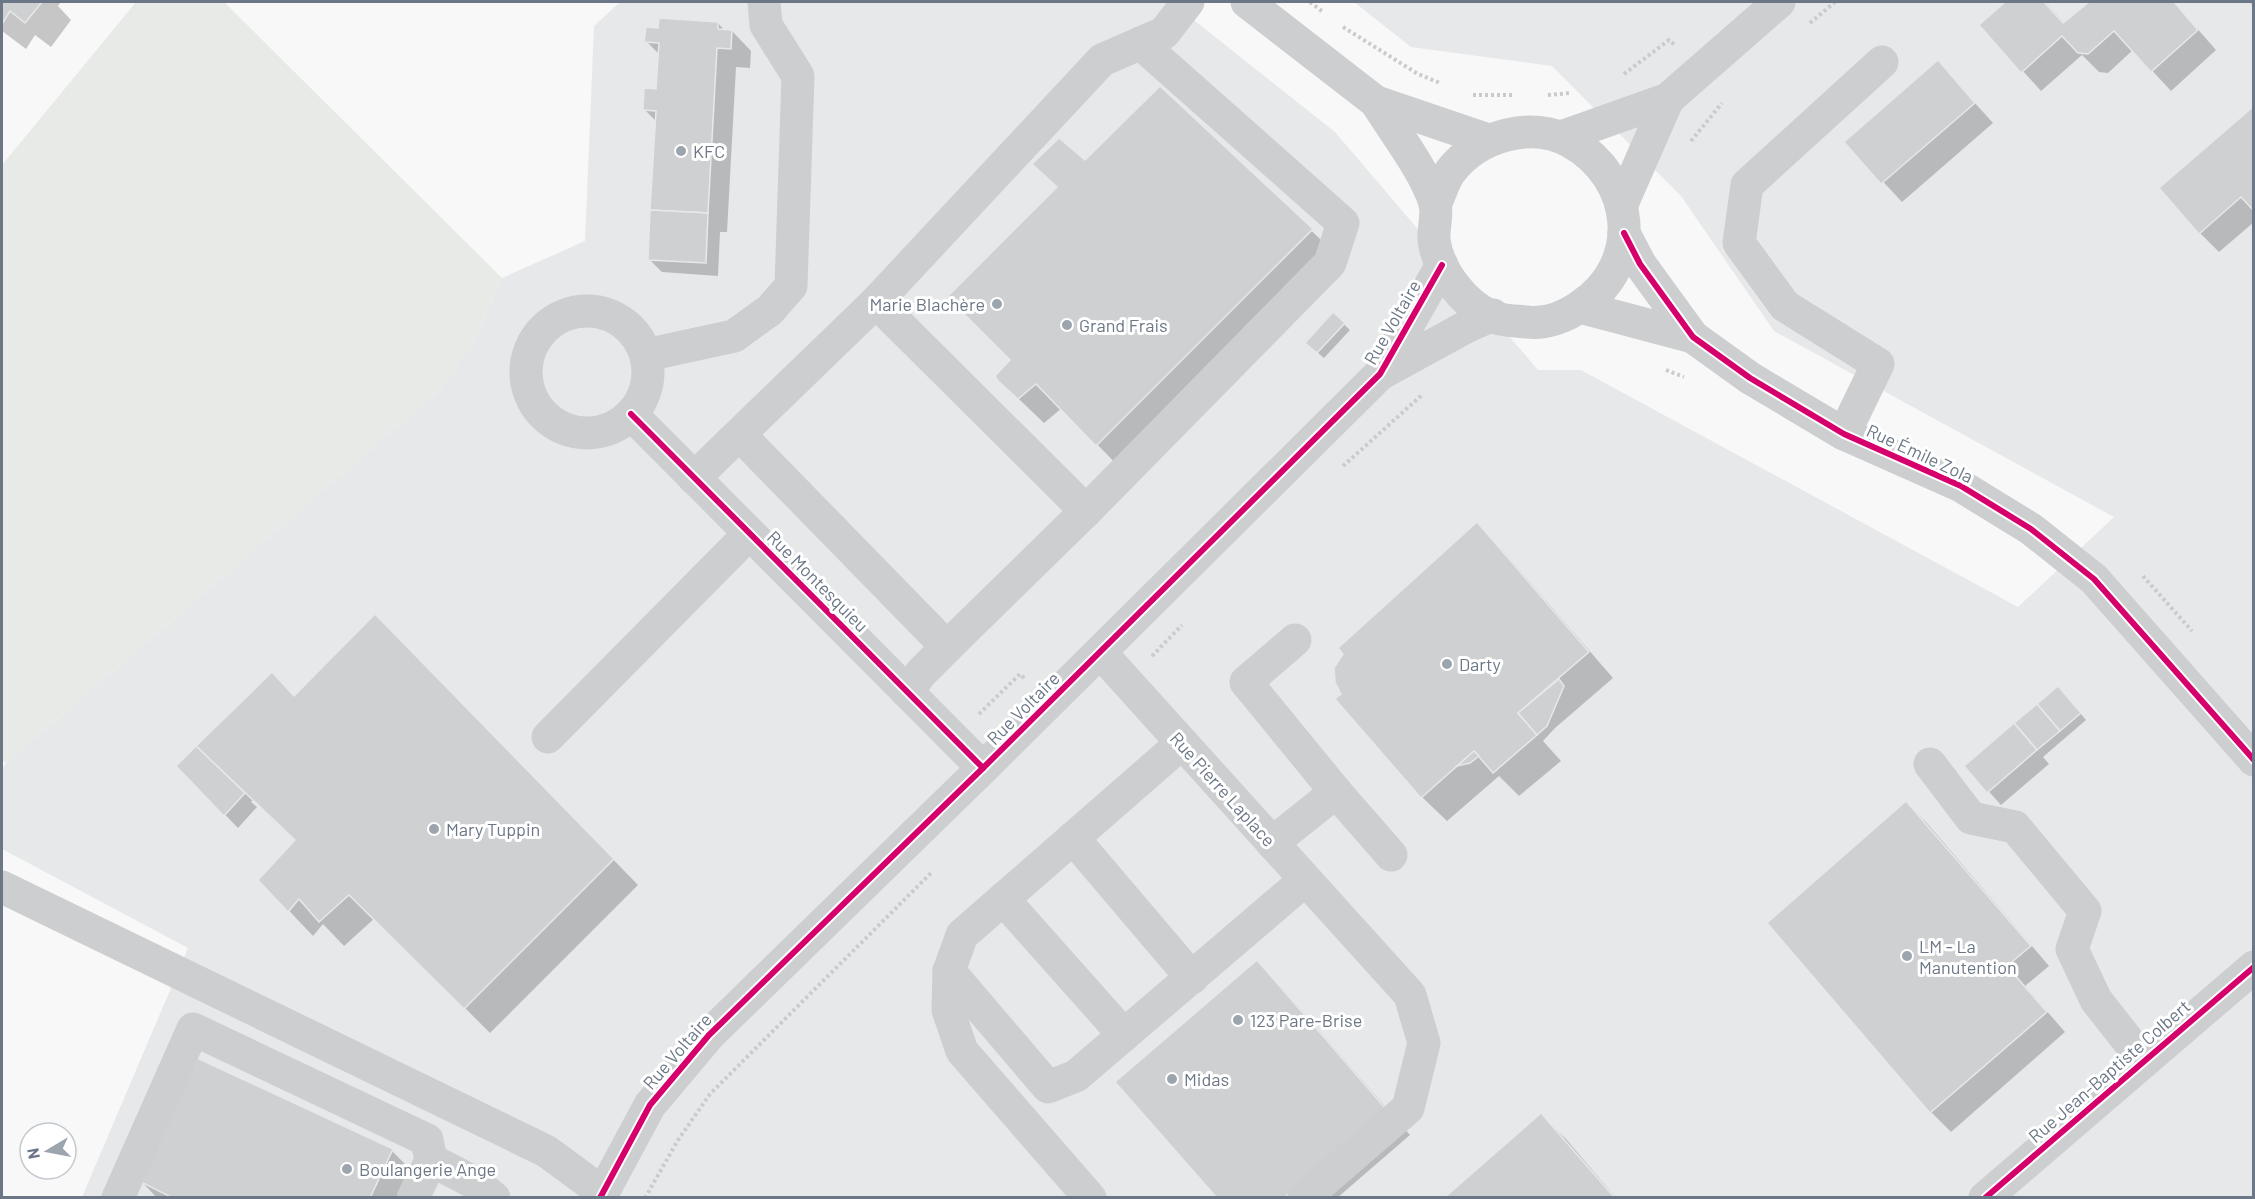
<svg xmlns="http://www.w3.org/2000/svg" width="2255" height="1199" font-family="Barlow,sans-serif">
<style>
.built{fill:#e7e8e9}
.green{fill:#e7eae6}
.shadow{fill:#0003}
.building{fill:#cfd0d2;stroke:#e8e8e8;stroke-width:1.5}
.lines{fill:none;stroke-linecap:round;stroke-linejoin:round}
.path{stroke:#cacbcc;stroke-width:4;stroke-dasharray:3 3;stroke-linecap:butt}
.minor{stroke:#cdcecf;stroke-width:33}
.cycleway-casing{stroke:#fff;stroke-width:10}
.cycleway{stroke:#d6006c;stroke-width:6}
.poi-dot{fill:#9ca4ae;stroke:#fff;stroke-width:2}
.labels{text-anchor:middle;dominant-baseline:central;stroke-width:6;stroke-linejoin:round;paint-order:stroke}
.poi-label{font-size:18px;fill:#6b7786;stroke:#fff;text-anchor:start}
.street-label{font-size:18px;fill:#6b7786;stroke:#fff}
</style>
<rect width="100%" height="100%" fill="#f8f8f8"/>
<path class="built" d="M 620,2 L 1171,2 L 1335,132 L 1538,370 L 1581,370 L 2018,607 L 2114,517 L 1774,331 L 1681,196 L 1552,66 L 1411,47 L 1354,2 L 2253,2 L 2253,1197 L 82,1197 L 188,948 L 2,849 L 2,769 L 6,763 L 440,390 L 475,339 L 502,278 L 585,241 L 594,26 Z"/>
<path class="green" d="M 136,2 L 224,2 L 502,278 L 475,339 L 440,390 L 6,763 L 2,760 L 2,165 Z"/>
<g class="shadow">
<path d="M 2,2 L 61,2 L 58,6 L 71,20 L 51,47 L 35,35 L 26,49 L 2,31 Z"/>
<path d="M 2007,2 L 2045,2 L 2065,24 L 2091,2 L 2174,2 L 2216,50 L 2171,91 L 2133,50 L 2108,73 L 2099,72 L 2082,55 L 2041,91 L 1981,25 Z"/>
<path d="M 718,23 L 725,31 L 732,31 L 751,51 L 750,68 L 736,67 L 727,232 L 720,232 L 718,276 L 662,272 L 649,259 L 657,122 L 645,110 L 658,91 L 660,55 L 646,41 L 659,30 Z"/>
<path d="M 1938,62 L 1993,123 L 1902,202 L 1846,142 Z"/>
<path d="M 1160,88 L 1337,255 L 1122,470 L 1062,408 L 1044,423 L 999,380 L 1013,360 L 1085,162 Z"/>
<path d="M 2254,108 L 2254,222 L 2219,252 L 2200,233 Z"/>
<path d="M 1333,314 L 1350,330 L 1324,358 L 1313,349 Z"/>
<path d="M 1477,524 L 1501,549 L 1613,678 L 1555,728 L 1543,741 L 1561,761 L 1519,796 L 1499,776 L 1447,821 L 1422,797 Z"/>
<path d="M 400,641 L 638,885 L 490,1033 L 375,918 L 344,946 L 323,924 L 313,936 L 260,880 L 296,841 L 253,800 L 251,802 L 257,807 L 238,828 L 178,766 L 295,697 Z"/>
<path d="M 2064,694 L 2086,720 L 2043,757 L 2049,764 L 2001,805 L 1966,766 Z"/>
<path d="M 1906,803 L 1926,822 L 2049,966 L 2025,986 L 2065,1032 L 1951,1132 L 1931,1112 L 1769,923 Z"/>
<path d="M 1257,962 L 1281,987 L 1410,1135 L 1337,1198 L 1219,1198 Z"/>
<path d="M 1541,1115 L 1566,1139 L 1616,1198 L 1446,1198 Z"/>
<path d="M 392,1151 L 417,1176 L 407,1198 L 157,1198 L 141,1181 Z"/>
</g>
<g class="building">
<path d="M 2,2 L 42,2 L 25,23 L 10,11 L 2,24 Z"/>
<path d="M 2005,2 L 2044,2 L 2063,23 L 2089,2 L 2174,2 L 2198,30 L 2151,72 L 2114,31 L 2088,54 L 2078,53 L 2062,36 L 2021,73 L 1979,25 Z"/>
<path d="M 659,18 L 718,22 L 718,29 L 732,30 L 731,49 L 717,48 L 708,213 L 650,210 L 656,111 L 643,110 L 644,88 L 656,89 L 659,43 L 644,42 L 646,27 L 658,28 Z"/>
<path d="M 1938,60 L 1975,103 L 1881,184 L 1844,142 Z"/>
<path d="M 1160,86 L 1313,229 L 1096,446 L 1036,384 L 1018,399 L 998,381 L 995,376 L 1010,360 L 947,297 L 1057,187 L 1032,164 L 1059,138 L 1085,160 Z"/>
<path d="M 2254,106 L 2254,211 L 2241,197 L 2199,234 L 2159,188 Z"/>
<path d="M 650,210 L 708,213 L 706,263 L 648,260 Z"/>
<path d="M 1333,312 L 1345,323 L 1317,353 L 1305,343 Z"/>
<path d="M 1477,522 L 1589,652 L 1518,713 L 1537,735 L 1493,773 L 1474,751 L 1421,798 L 1335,699 L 1341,694 L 1335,682 L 1334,668 L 1343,654 L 1338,648 Z"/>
<path d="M 375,614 L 614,859 L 464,1009 L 349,895 L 319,922 L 299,899 L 288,912 L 258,880 L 295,840 L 196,746 L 272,672 L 294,696 Z"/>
<path d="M 1559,679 L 1564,686 L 1547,726 L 1537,735 L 1518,713 Z"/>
<path d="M 2058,686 L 2081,713 L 2060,731 L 2037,704 Z"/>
<path d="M 2037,704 L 2060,731 L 2037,750 L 2014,723 Z"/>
<path d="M 2014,723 L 2037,750 L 1987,793 L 1964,766 Z"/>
<path d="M 196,746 L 245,793 L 224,816 L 176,766 Z"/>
<path d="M 1474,751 L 1479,756 L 1470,763 L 1457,766 Z"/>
<path d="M 1906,801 L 2031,946 L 2007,966 L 2047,1012 L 1930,1113 L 1767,923 Z"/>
<path d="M 1257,960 L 1386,1109 L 1284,1198 L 1217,1198 L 1115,1082 Z"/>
<path d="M 197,1058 L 393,1149 L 370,1198 L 168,1198 L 169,1196 L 139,1181 Z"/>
<path d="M 1541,1113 L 1615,1198 L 1444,1198 Z"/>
</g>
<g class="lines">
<g class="path">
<path d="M 1310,2 L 1323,12"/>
<path d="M 2252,2 L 2254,5"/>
<path d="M 1810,23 L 1835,2"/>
<path d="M 1343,27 L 1418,74 L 1440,83"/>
<path d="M 1624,74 L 1669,40 L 1675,45"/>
<path d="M 1473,95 L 1513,95"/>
<path d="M 1548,95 L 1570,93"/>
<path d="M 1691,141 L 1722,103"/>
<path d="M 1666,370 L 1684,377"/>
<path d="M 1343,466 L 1422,395"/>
<path d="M 2143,576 L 2192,631"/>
<path d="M 1152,656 L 1182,625"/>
<path d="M 979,714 L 1020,674 L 1025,679"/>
<path d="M 645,1198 L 678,1140 L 710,1094 L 931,873"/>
</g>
<g class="minor">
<path d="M 1247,2 L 1376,102 L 1488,140"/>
<path d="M 1376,102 C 1394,131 1425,171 1435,203 C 1438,215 1433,228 1434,240 C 1438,272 1468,311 1500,319 C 1509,321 1518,321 1527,322 C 1546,325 1567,316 1582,305 C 1644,263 1635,178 1571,142 C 1531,120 1477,136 1450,172 C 1443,182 1440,195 1435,205"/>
<path d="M 1561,137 L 1668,99 L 1779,2"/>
<path d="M 1622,204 L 1668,99"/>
<path d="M 1624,233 L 1640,264 L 1693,337 L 1750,378 L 1844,434 L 1961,486 L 2031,529 L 2094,579 L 2254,760"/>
<path d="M 876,302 L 1086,511"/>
<path d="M 1580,307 L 1693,337"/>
<circle cx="587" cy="372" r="61"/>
<path d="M 646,355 L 734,336 L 770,310 L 791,286 L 798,76 L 766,25 L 764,2"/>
<path d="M 1380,374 L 1466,327 L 1493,315"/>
<path d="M 631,414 L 983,768"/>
<path d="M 1844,434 L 1878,364 L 1785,306 L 1739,243 L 1747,185 L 1882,62"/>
<path d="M 740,435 L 947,647"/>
<path d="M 694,478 L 876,302 L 1102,60 L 1164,33 L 1188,2"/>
<path d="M 1295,640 L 1246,682 L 1336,792 L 1391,855"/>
<path d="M 1100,652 L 1410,995 L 1424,1043 L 1408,1108 L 1304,1198"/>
<path d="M 907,692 L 921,673 L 947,647 L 1086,511 L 1330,263 L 1343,223 L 1140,43"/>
<path d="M 548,737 L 749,534"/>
<path d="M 1930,764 L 1971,818 L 2015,827 L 2085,911 L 2072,949 L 2096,1000 L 2144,1061"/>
<path d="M 1073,838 L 1192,978"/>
<path d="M 1272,843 L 1336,792"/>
<path d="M 2,887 L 546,1151 L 602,1192"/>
<path d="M 1003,899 L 1124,1035"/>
<path d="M 949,971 L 1048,1087 L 1076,1076 L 1305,880"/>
<path d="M 118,1198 L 193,1029 L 427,1140 L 431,1160"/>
<path d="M 413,1198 L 431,1160 L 477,1184 L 494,1198"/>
<path d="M 600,1198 L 650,1105 L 709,1035 L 983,768 L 1380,374 L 1442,265"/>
<path d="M 1090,1198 L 962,1051 L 948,1010 L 949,971 L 962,935 L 1182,743"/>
<path d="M 1985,1198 L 2254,967"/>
</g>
<defs>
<g id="cycleway">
<path d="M 1624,233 L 1640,264 L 1693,337 L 1750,378 L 1844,434 L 1961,486 L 2031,529 L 2094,579 L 2254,760"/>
<path d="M 631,414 L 983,768"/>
<path d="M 600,1198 L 650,1105 L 709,1035 L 983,768 L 1380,374 L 1442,265"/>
<path d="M 1985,1198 L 2254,967"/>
</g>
</defs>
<use href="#cycleway" class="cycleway-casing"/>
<use href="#cycleway" class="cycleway"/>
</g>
<g class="poi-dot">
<circle cx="681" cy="151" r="6"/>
<circle cx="997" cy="304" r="6"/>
<circle cx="1067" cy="325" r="6"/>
<circle cx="1447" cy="664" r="6"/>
<circle cx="434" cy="829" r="6"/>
<circle cx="1907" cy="956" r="6"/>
<circle cx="1238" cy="1020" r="6"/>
<circle cx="1172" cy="1079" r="6"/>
<circle cx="347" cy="1169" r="6"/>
</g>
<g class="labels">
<g class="poi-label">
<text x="693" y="151">KFC</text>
<text x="985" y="304" text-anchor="end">Marie Blachère</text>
<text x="1079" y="325">Grand Frais</text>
<text x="1459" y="664">Darty</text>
<text x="446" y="829">Mary Tuppin</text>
<text x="1919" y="946">LM - La<tspan x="1919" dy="21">Manutention</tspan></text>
<text x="1250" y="1020">123 Pare-Brise</text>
<text x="1184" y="1079">Midas</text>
<text x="359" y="1169">Boulangerie Ange</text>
</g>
<g class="street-label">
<text transform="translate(1392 322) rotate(-60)">Rue Voltaire</text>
<text transform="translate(1920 453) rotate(25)">Rue Émile Zola</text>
<text transform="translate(818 581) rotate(45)">Rue Montesquieu</text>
<text transform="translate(1023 708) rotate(-45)">Rue Voltaire</text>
<text transform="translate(1223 789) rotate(48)">Rue Pierre Laplace</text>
<text transform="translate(677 1051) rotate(-49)">Rue Voltaire</text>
<text transform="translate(2109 1071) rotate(-41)">Rue Jean-Baptiste Colbert</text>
</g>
</g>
<rect width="2255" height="1199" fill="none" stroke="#6b7786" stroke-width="6"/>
<g transform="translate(48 1151) rotate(260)"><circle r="28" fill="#ffffff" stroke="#c4c9cf" stroke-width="1.5"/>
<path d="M0-4.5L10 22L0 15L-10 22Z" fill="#9ca4ae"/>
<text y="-9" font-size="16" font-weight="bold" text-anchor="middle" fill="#6b7786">N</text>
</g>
</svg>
